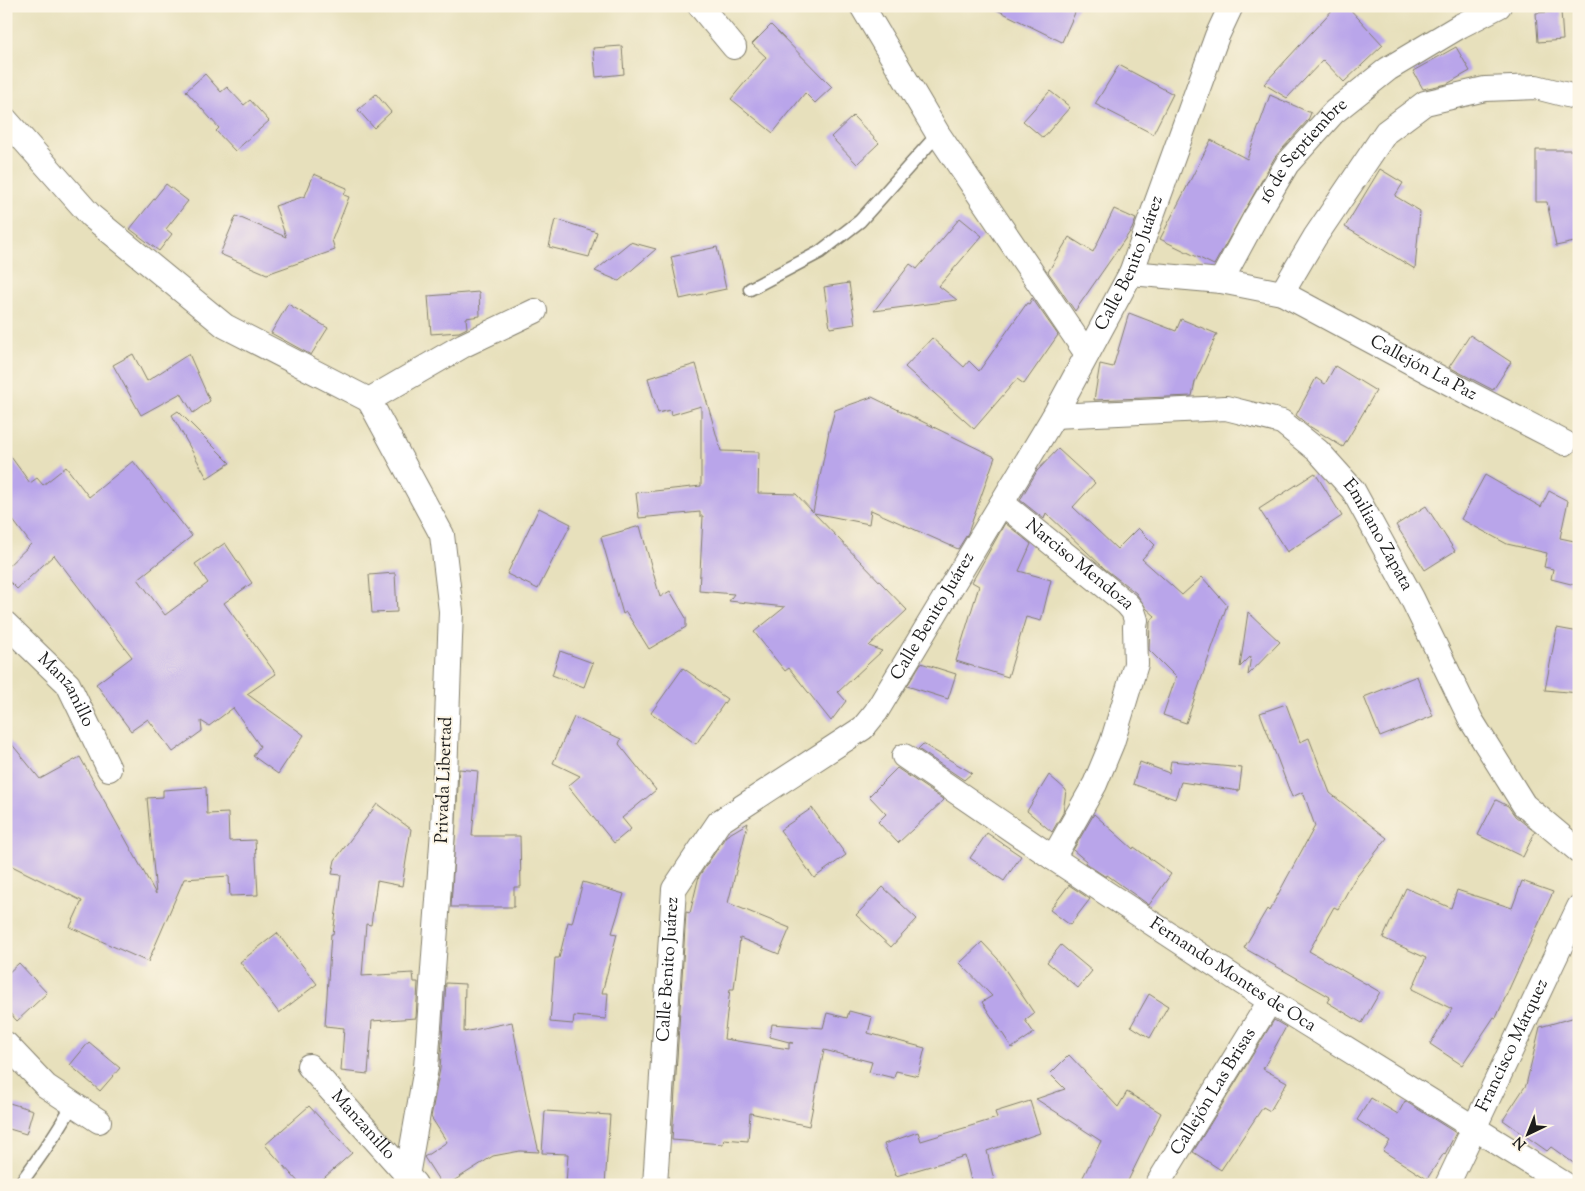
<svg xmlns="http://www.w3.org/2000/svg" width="1585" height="1191" font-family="'Sorts Mill Goudy',serif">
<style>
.building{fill:#b9a5ea}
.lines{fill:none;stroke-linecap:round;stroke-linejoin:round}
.lane-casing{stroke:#827e6c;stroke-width:15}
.street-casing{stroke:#827e6c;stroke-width:26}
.lane{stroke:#fff;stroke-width:12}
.street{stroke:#fff;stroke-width:24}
.labels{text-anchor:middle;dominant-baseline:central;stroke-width:4;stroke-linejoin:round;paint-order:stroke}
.street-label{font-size:18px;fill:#1c1c1c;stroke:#fcf5e5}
</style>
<rect width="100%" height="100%" fill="#fcf5e5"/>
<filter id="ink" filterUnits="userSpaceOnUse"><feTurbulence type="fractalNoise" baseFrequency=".02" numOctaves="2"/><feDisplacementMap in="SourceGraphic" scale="10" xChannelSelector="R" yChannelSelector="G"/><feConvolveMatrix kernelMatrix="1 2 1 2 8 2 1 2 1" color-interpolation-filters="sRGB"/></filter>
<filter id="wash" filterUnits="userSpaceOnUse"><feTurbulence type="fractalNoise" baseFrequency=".0096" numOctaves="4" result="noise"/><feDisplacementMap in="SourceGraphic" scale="20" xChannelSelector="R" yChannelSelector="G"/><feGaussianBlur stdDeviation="1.12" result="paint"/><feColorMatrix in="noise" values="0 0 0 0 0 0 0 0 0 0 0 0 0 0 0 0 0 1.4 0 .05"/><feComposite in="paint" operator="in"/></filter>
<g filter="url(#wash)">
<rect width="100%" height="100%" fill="#e7e0bc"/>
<g id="blocks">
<g class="building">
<path d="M 989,6 L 1078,6 L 1062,42 Z"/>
<path d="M 1336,6 L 1347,6 L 1383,45 L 1344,82 L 1323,60 L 1287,98 L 1264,84 Z"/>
<path d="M 1561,11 L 1563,40 L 1538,42 L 1536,13 Z"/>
<path d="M 771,25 L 832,87 L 815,103 L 805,93 L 773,133 L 731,99 L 766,57 L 752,44 Z"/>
<path d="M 622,46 L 624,74 L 596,77 L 593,48 Z"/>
<path d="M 1456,47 L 1470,71 L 1447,84 L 1423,89 L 1413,71 Z"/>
<path d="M 1119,65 L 1173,94 L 1153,134 L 1095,104 Z"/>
<path d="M 205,74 L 221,92 L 227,87 L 244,105 L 250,100 L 269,121 L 235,151 L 216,131 L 219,128 L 186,91 Z"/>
<path d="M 1050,91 L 1070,107 L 1043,138 L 1023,121 Z"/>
<path d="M 376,94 L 391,112 L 374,128 L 358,110 Z"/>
<path d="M 1270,95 L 1311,113 L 1308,120 L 1275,157 L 1214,265 L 1160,239 L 1211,140 L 1247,159 Z"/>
<path d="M 853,116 L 879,143 L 857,164 L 831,137 Z"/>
<path d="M 1536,150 L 1579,150 L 1579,241 L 1556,246 L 1547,202 L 1536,202 Z"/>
<path d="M 1380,169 L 1403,183 L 1395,196 L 1420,211 L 1415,269 L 1345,227 Z"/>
<path d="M 314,174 L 347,188 L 344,195 L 349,197 L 332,240 L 335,250 L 267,274 L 220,254 L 236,216 L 286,237 L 275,206 L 305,196 Z"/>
<path d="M 166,184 L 188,201 L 166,229 L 172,234 L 159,251 L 130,229 Z"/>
<path d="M 1114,209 L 1136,219 L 1132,229 L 1075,311 L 1048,272 L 1069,237 L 1093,252 Z"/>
<path d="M 960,218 L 982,236 L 939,286 L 957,300 L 874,311 L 910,264 L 917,269 Z"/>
<path d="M 555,219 L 597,232 L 589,257 L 549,247 Z"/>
<path d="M 630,242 L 656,249 L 619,281 L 595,271 Z"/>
<path d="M 717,247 L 726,289 L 680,299 L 671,257 Z"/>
<path d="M 849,283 L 855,324 L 830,328 L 824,287 Z"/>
<path d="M 479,292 L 480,316 L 466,318 L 467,328 L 459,332 L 431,334 L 428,296 Z"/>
<path d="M 1032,298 L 1058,335 L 1024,384 L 1017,379 L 974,429 L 905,367 L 932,338 L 964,367 L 969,361 L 979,371 L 1027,303 L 1029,304 Z"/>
<path d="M 288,304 L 328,328 L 311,355 L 271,333 Z"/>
<path d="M 1129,313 L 1176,331 L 1181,319 L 1217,334 L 1195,382 L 1192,396 L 1094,400 L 1100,364 L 1113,367 Z"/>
<path d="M 1470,335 L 1511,362 L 1493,390 L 1449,367 Z"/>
<path d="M 133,354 L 147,381 L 189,354 L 210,401 L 193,413 L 181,393 L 141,415 L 113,365 Z"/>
<path d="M 696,364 L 721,451 L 759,452 L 758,493 L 796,494 L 813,512 L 829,431 L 835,410 L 872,397 L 995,457 L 968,533 L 958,549 L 871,510 L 869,524 L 814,513 L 907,610 L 869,646 L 882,651 L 838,692 L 846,701 L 831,721 L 789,668 L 785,671 L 754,632 L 785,607 L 729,601 L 734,594 L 699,591 L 703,516 L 700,516 L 700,512 L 639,518 L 636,493 L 701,486 L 701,406 L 671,415 L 670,410 L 658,413 L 648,378 Z"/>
<path d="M 1335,366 L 1376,391 L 1343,447 L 1309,426 L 1296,415 L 1316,378 L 1325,384 Z"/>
<path d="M 178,411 L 230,463 L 207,478 L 172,415 Z"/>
<path d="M 1058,449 L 1095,483 L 1073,507 L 1117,549 L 1138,528 L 1155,545 L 1142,559 L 1182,595 L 1202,577 L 1227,605 L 1186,723 L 1163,715 L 1176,677 L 1149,650 L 1150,622 L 1155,616 L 1146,608 L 1136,593 L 1105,569 L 1046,513 L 1044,519 L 1020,500 L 1037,471 Z"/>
<path d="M 6,450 L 30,483 L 37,478 L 43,485 L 66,467 L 89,497 L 133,461 L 192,536 L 138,579 L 165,615 L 208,583 L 195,564 L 225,543 L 252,583 L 224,603 L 276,674 L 247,694 L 304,735 L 278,774 L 253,756 L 260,746 L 233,708 L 209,726 L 201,721 L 202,731 L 173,752 L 148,719 L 131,731 L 96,684 L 132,657 L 54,555 L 17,589 L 6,578 L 6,568 L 31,544 L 6,511 Z"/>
<path d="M 1315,473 L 1342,516 L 1287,552 L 1259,509 Z"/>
<path d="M 1485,475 L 1541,507 L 1549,491 L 1568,501 L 1560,538 L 1579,542 L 1579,586 L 1551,579 L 1553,569 L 1544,567 L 1547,553 L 1507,544 L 1461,519 Z"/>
<path d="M 1426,506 L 1455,551 L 1425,570 L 1396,525 Z"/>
<path d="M 539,508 L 571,524 L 538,589 L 507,574 Z"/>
<path d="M 1005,523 L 1031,544 L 1019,571 L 1051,580 L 1041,621 L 1026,617 L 1008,677 L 956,661 L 979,586 L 972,582 Z"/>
<path d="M 640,526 L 660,597 L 670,591 L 686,618 L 686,627 L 649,649 L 626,612 L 623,614 L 601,537 Z"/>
<path d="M 395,573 L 397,612 L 372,613 L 369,575 Z"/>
<path d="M 1248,612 L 1280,642 L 1248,675 L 1251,656 L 1240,667 Z"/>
<path d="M 1557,628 L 1579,632 L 1579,693 L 1545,690 Z"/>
<path d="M 560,651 L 593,663 L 584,687 L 552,675 Z"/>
<path d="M 921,663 L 956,674 L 948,699 L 907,686 Z"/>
<path d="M 683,668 L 727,699 L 696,744 L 651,713 Z"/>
<path d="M 1417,676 L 1433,716 L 1380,737 L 1364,697 Z"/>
<path d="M 1286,704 L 1300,742 L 1309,738 L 1330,793 L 1387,838 L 1354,880 L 1338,909 L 1334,907 L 1309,951 L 1380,992 L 1362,1023 L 1327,1002 L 1330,997 L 1244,948 L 1267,909 L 1269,911 L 1315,826 L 1303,792 L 1292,797 L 1260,713 Z"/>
<path d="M 574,717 L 621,739 L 619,744 L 656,790 L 622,818 L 631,829 L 614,843 L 568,786 L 580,776 L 553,763 Z"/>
<path d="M 6,737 L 40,779 L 80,757 L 156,894 L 147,798 L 163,797 L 163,790 L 206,787 L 207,814 L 228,813 L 229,841 L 255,840 L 258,895 L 230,896 L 229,876 L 184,879 L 148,962 L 70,927 L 82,901 L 6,863 Z"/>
<path d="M 923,744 L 972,773 L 964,780 L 918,749 Z"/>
<path d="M 1171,761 L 1242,768 L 1239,791 L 1181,782 L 1175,799 L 1133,784 L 1140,762 L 1169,773 Z"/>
<path d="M 897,768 L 944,800 L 898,843 L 878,822 L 886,814 L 869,796 Z"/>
<path d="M 459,769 L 478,771 L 472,836 L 520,836 L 521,887 L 514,887 L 514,907 L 451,907 Z"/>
<path d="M 1049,775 L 1066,790 L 1063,813 L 1052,832 L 1027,811 Z"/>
<path d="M 1496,800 L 1508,806 L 1515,816 L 1535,832 L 1523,857 L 1478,835 Z"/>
<path d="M 377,804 L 411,829 L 402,886 L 377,881 L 371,925 L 366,924 L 362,976 L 413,973 L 414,982 L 418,982 L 416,1018 L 372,1021 L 368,1074 L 341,1071 L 344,1028 L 325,1026 L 331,934 L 333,934 L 341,875 L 332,874 L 335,860 Z"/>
<path d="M 812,808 L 846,855 L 814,878 L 780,830 Z"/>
<path d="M 1094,814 L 1133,849 L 1134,847 L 1171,874 L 1149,905 L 1107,875 L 1106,877 L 1085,863 L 1086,861 L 1073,850 Z"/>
<path d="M 748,823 L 728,903 L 790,928 L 779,954 L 740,938 L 734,989 L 730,989 L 724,1039 L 789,1049 L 789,1043 L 793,1043 L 770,1037 L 772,1024 L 823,1028 L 827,1013 L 847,1018 L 849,1011 L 872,1017 L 868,1033 L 925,1048 L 918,1076 L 896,1071 L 894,1078 L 869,1072 L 872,1062 L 824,1050 L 809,1126 L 750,1113 L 748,1141 L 724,1139 L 723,1144 L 672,1140 L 686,912 L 690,913 L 699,876 L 726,836 Z"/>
<path d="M 987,833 L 1021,856 L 1004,881 L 970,858 Z"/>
<path d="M 1522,881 L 1553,892 L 1496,1018 L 1494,1017 L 1462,1065 L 1430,1044 L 1452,1009 L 1412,989 L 1426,958 L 1383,938 L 1406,888 L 1451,908 L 1457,890 L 1512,908 Z"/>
<path d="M 583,882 L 624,894 L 612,933 L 617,934 L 602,993 L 608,993 L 606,1019 L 574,1016 L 573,1024 L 550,1022 L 555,958 L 559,958 L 568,922 L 572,923 Z"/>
<path d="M 1069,885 L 1090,899 L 1070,925 L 1050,910 Z"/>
<path d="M 883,887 L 917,919 L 891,947 L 856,915 Z"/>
<path d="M 277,933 L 317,984 L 279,1013 L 240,962 Z"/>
<path d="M 982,942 L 998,959 L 1034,1013 L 1025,1020 L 1034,1033 L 1012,1048 L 982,1002 L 992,996 L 960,963 Z"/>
<path d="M 1061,945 L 1092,971 L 1078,988 L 1047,962 Z"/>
<path d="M 19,963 L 47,993 L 17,1021 L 6,1009 L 6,975 Z"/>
<path d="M 446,983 L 465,984 L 464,1032 L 512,1022 L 529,1110 L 539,1152 L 520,1151 L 493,1156 L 447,1185 L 442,1185 L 424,1157 L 447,1142 L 431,1117 L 440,1069 Z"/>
<path d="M 1149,994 L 1168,1006 L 1150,1038 L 1131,1026 Z"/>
<path d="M 1579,1016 L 1579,1167 L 1551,1147 L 1547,1151 L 1503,1120 L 1526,1085 L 1540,1027 Z"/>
<path d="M 1274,1020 L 1286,1027 L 1263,1069 L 1287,1082 L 1270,1111 L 1263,1107 L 1221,1170 L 1193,1152 Z"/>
<path d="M 89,1042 L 120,1068 L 100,1091 L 70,1065 Z"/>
<path d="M 1069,1055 L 1118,1107 L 1127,1092 L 1161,1113 L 1126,1185 L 1079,1185 L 1101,1141 L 1036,1099 L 1065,1089 L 1050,1074 Z"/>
<path d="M 1371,1098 L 1398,1114 L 1405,1101 L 1456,1133 L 1445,1154 L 1444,1153 L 1427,1179 L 1383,1151 L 1390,1141 L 1357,1120 Z"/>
<path d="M 1030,1101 L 1040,1133 L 987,1151 L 994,1180 L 972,1185 L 965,1156 L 896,1176 L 884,1144 L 918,1132 L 921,1141 L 997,1118 L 995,1112 Z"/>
<path d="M 6,1102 L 33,1110 L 26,1134 L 6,1128 Z"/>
<path d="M 309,1106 L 352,1153 L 316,1185 L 301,1185 L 265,1145 Z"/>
<path d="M 545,1111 L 610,1115 L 605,1185 L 566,1185 L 568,1154 L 542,1153 Z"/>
</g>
</g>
</g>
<g filter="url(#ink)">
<use href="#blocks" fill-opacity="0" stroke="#827e6c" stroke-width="1"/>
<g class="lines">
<defs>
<g id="lane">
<path d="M 750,289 L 820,252 L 860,221 L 938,134"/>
<path d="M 19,1185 C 38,1160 58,1131 73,1104"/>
</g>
<g id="street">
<path d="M 700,6 L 734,47"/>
<path d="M 862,6 L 938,134 L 1087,354"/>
<path d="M 6,120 L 91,216 L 225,326 L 369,400"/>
<path id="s1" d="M 1131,273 L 1221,281 L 1255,218 L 1287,164 L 1334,112 L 1388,69 L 1460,26 L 1499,6"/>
<path d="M 1221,281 L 1282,293 L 1315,237 L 1386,132 L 1425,103 L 1485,89 L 1536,87 L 1579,98"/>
<path id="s2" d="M 1282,293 L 1470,394 L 1565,443"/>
<path d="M 369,400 L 442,535 L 451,611 L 443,830 L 426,1068 L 407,1176"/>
<path d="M 369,400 L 464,345 L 535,311"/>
<path id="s3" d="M 1054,416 L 1226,408 L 1282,422 L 1318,451 L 1353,490 L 1412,598 L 1471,720 L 1524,805 L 1579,851"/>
<path id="s4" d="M 1002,503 L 1127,604 L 1133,611 L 1136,620 L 1135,627 L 1136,664 L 1112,743 L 1095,784 L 1053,858"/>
<path id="s5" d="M 6,624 L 68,684 L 109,769"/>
<path id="s6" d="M 904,756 L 1053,858 L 1270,1001 L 1566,1185"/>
<path d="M 6,1044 L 46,1086 L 99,1121"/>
<path id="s7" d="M 309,1066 L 415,1184"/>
<path id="s8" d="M 655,1185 L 674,889 L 719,822 L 863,728 L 876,712 L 1054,416 L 1131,273 L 1217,36 L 1231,6"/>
<path id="s9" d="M 1157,1185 L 1270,1001"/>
<path id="s10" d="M 1447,1185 L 1579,907"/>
</g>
</defs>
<use href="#lane" class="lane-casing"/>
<use href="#street" class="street-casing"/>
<use href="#lane" class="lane"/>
<use href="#street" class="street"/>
</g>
</g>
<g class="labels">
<g class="street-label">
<text stroke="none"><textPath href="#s1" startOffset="245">16 de Septiembre</textPath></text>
<text stroke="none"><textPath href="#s8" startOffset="1086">Calle Benito Juárez</textPath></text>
<text stroke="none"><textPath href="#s2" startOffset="160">Callejón La Paz</textPath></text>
<text stroke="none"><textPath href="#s3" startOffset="380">Emiliano Zapata</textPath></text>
<text stroke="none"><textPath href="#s4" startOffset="99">Narciso Mendoza</textPath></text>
<text stroke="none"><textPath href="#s8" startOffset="681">Calle Benito Juárez</textPath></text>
<text stroke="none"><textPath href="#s5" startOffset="90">Manzanillo</textPath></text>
<text transform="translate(445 780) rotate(-88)">Privada Libertad</text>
<text stroke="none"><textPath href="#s8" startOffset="216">Calle Benito Juárez</textPath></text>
<text stroke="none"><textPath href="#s6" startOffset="395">Fernando Montes de Oca</textPath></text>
<text stroke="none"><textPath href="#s10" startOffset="154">Francisco Márquez</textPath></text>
<text stroke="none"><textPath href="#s9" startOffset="109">Callejón Las Brisas</textPath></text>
<text stroke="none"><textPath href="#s7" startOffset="80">Manzanillo</textPath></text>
</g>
</g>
<rect width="1585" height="1191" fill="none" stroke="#fcf5e5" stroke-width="25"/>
<g transform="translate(1528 1134) rotate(223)" stroke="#fcf5e5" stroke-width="4" paint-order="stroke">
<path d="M0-4L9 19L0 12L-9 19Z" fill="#1c1c1c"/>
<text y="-8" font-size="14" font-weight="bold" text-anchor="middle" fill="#1c1c1c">N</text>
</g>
</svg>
